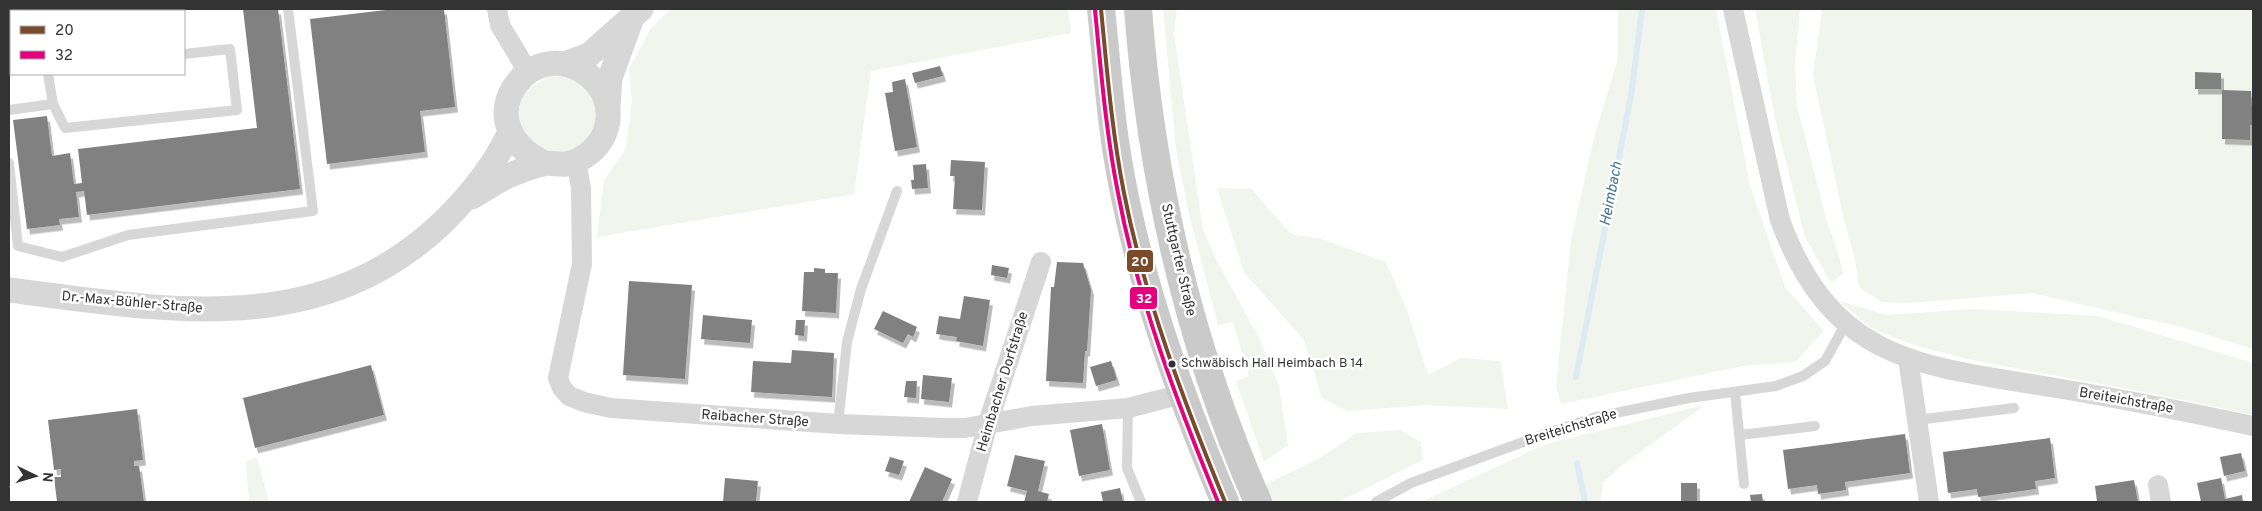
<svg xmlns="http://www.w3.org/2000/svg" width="2262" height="511" font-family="Overpass,sans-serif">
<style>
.green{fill:#f1f5ed}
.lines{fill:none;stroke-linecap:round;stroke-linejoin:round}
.stream{stroke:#ddebf3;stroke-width:6}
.building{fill:#818181;filter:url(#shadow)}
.service{stroke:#d7d7d7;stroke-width:10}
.minor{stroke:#d7d7d7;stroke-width:20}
.tertiary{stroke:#d7d7d7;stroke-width:25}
.primary{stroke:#cacaca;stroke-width:28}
.bus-1-casing{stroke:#fff;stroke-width:8}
.bus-2-casing{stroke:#fff;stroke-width:8}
.bus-1{stroke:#7a4b2a;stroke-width:4}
.bus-2{stroke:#e5007d;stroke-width:4}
.bus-dot{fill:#333;stroke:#fff;stroke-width:2}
.labels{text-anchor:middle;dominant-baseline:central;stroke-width:5;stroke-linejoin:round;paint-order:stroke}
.bus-label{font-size:13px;fill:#333;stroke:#fff;text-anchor:start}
.street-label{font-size:14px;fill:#333;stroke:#fff}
.water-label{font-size:15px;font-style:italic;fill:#3f7597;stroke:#fff}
.line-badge{stroke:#fff;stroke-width:2}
.badge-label{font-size:14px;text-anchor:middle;font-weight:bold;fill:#fff}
</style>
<defs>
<filter id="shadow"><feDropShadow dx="3" dy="5.5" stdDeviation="0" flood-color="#0004"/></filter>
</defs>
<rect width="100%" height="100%" fill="#fff"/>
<g class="green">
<path d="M 671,9 L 1068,9 L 1071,33 L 871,71 L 854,194 L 597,237 L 604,180 L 626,149 L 632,101 L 629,69 L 651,28 Z"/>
<path d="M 1163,9 L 1177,9 L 1174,33 L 1203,230 L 1217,261 L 1259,338 L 1279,386 L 1288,445 L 1264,462 L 1236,381 L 1249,376 L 1233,322 L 1218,325 L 1189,214 L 1176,149 Z"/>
<path d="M 1618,9 L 1716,9 L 1750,186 L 1785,287 L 1824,331 L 1795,362 L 1743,366 L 1561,404 L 1556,387 L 1571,240 L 1594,138 L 1618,58 Z"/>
<path d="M 1755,9 L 1800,9 L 1795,66 L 1797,106 L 1826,218 L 1840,259 L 1843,274 L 1831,283 L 1805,237 L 1775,119 Z"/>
<path d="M 1822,9 L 2253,9 L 2253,349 L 2185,328 L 2032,293 L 1910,303 L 1882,302 L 1859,287 L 1855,260 L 1843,215 L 1813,75 Z"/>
<path d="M 560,75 L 586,86 L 599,109 L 596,134 L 565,156 L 530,145 C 526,137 519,127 519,119 C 516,93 537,79 560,75 Z"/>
<path d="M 1217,188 L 1251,189 L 1291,234 L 1321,239 L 1386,262 L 1407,310 L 1428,375 L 1461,358 L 1500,361 L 1508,409 L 1426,405 L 1347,411 L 1322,398 L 1304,340 L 1244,272 Z"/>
<path d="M 1839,301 L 1887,315 L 1973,309 L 2098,316 L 2253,363 L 2253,415 L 2155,394 L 1977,361 L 1913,345 L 1871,328 Z"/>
<path d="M 1705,405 L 1620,467 L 1603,483 L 1601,502 L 1421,502 L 1546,444 Z"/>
<path d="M 1401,430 L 1421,442 L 1423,460 L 1338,502 L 1272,502 L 1266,484 L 1315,461 L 1357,433 Z"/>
<path d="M 257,458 L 269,502 L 249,502 L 246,461 Z"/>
</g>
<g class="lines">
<g class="stream">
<path d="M 1576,377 L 1631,96 L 1642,9"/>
<path d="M 1577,463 L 1585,502"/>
</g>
</g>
<g class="building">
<rect x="9" y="9" width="2" height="20"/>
<path d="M 77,9 L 130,9 L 130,10 L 77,11 Z"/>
<path d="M 243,9 L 278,9 L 300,189 L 87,215 L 84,191 L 76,192 L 79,217 L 59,219 L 60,225 L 27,229 L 13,120 L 47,116 L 52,156 L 70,153 L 74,184 L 82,183 L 78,149 L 257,128 Z"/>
<path d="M 394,9 L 444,9 L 455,107 L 420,111 L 425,152 L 327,164 L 310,19 Z"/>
<path d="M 940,66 L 943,76 L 915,83 L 912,73 Z"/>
<path d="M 2195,72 L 2221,73 L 2221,89 L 2195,89 Z"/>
<path d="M 905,79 L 917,147 L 895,151 L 885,93 L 893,92 L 892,82 Z"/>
<path d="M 2222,90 L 2251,91 L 2253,125 L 2250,125 L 2250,140 L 2222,139 Z"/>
<path d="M 951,160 L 985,162 L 982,210 L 953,209 L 955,176 L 950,176 Z"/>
<path d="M 926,164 L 928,188 L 912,189 L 911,180 L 914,180 L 913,165 Z"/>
<path d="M 1057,262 L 1083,263 L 1091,290 L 1087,351 L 1085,351 L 1083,383 L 1046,381 L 1051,287 L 1054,287 Z"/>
<path d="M 992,265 L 1009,268 L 1007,278 L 991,275 Z"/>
<path d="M 814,268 L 825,269 L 825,273 L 838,273 L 836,313 L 802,311 L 804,272 L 814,272 Z"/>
<path d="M 629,281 L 692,285 L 685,379 L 623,375 Z"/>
<path d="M 964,296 L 990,300 L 983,346 L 956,341 L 957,337 L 936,334 L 939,316 L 960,319 Z"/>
<path d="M 883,311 L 917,327 L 913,337 L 908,334 L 903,343 L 874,329 Z"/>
<path d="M 703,315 L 752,320 L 750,343 L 701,339 Z"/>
<path d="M 796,320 L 805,320 L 804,336 L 795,335 Z"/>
<path d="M 792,350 L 834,353 L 832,397 L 751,392 L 753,361 L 791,363 Z"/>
<path d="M 1111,361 L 1117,380 L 1096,386 L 1090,367 Z"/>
<path d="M 371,365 L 384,415 L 255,448 L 243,398 Z"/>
<path d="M 923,375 L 952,378 L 949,402 L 921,399 Z"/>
<path d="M 906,381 L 917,381 L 916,398 L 904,397 Z"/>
<path d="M 137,409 L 143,460 L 134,461 L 134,466 L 139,466 L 144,502 L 57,502 L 54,477 L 61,477 L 61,469 L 54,470 L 48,420 Z"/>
<path d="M 1102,424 L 1110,470 L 1079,476 L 1070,430 Z"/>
<path d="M 1905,434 L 1910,473 L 1845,482 L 1846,490 L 1818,494 L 1817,485 L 1788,489 L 1783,450 Z"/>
<path d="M 2050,438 L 2055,478 L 2035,481 L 2036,489 L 1978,497 L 1977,489 L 1948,493 L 1943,452 Z"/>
<path d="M 2241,453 L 2245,471 L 2224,476 L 2220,457 Z"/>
<path d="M 1015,455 L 1045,461 L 1038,491 L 1049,494 L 1047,502 L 1024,502 L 1027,491 L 1007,486 Z"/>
<path d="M 890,457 L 904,461 L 899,475 L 885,471 Z"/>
<path d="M 925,467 L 952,479 L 942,502 L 909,502 Z"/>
<path d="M 725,478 L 758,481 L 756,502 L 723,502 Z"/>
<path d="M 2221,478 L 2225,499 L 2242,495 L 2243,502 L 2201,502 L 2197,483 Z"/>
<path d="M 2134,480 L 2138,502 L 2097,502 L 2095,486 Z"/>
<rect x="1681" y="483" width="16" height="19"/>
<path d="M 1120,488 L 1123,502 L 1103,502 L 1101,492 Z"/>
<path d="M 1762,494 L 1763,502 L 1751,502 L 1750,495 Z"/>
</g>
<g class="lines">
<g class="service">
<path d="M 39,9 L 39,11"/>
<path d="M 53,104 L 65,128 L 237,110 L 230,49 L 184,54"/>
<path d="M 9,110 L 53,104 L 48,74"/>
<path d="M 9,163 L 18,246 L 62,257 L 128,235 L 313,211 L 288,9"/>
<path d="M 1735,392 L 1744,484"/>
<path d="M 1128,408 L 1127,468 L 1141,502"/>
<path d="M 1917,420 L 2014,408"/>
<path d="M 838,424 L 847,342 L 861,289 L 897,191"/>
<path d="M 1740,435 L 1815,426"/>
<path d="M 1376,502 L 1411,483 L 1545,434 L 1596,417 L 1689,398 L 1776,386 L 1803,376 L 1825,361 L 1846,323"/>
</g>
<g class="minor">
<path d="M 497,9 L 500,25 L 528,72"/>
<path d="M 1733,9 L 1780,220 C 1833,364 1923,366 2056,388 C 2122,399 2188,412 2253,426"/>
<path d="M 576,161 L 581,188 L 582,264 L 558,378 L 562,388 L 569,396 L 584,402 L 611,408 L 838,424 L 945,428 L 965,428 L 1032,416 L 1128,408 L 1182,394"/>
<path d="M 1908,358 L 1929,502"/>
<path d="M 2158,485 L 2161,502"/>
<path d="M 967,502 L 988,423 L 1041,262"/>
</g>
<g class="tertiary">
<path d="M 567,63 L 589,55 L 641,9"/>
<path d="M 608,105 L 610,78 L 631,20"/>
<path d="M 472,197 C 486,189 502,177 518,172 C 526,169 535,165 543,164 C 550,162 558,165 566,164 C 583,161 599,148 605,132 C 624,79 553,38 518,82 C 492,114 512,149 545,163"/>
<path d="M 9,290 C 161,309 316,341 440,225 C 468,198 493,168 510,132"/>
</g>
<g class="primary">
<path d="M 1101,9 C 1106,55 1109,102 1116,148 C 1135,270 1177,388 1225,502"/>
<path d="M 1138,9 C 1151,179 1189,346 1258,502"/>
</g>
<defs>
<path id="bus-1" d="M 1101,9 C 1107,71 1112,132 1124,193 C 1145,300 1184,402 1225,502"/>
<path id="bus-2" d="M 1095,10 C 1101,71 1106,133 1118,193 C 1138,300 1177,402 1218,502"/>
</defs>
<use href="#bus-1" class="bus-1-casing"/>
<use href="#bus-2" class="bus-2-casing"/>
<use href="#bus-1" class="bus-1"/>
<use href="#bus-2" class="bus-2"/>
</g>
<circle class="bus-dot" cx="1172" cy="364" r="4.5"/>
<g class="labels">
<g class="bus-label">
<text x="1181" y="364">Schwäbisch Hall Heimbach B 14</text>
</g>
<g class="street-label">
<text transform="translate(1178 260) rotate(77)">Stuttgarter Straße</text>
<text transform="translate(132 303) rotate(5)">Dr.-Max-Bühler-Straße</text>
<text transform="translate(1003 382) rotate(-73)">Heimbacher Dorfstraße</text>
<text transform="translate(2126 401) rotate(10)">Breiteichstraße</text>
<text transform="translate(755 419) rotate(4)">Raibacher Straße</text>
<text transform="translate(1571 428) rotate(-17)">Breiteichstraße</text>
</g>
<g class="water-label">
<text transform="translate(1612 194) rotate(-79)">Heimbach</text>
</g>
</g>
<g class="line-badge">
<rect x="1126" y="249" width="28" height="24" rx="5" fill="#7a4b2a"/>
<rect x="1129" y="286" width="29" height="24" rx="5" fill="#e5007d"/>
</g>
<g class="badge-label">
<text x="1140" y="266">20</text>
<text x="1144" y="303">32</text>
</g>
<rect width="2262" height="511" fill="none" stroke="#333333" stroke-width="20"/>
<rect x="10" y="10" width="175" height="65" fill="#ffffff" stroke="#adadad"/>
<rect x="20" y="26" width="25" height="8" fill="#7a4b2a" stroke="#adadad"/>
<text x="55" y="35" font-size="15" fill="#333333">20</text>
<rect x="20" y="51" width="25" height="8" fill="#e5007d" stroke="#adadad"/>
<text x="55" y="60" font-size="15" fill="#333333">32</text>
<g transform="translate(35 476) rotate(95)" stroke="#ffffff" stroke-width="4" paint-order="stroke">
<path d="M0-4L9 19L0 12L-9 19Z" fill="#333333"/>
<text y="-8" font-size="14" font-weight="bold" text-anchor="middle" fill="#333333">N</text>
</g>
</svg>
